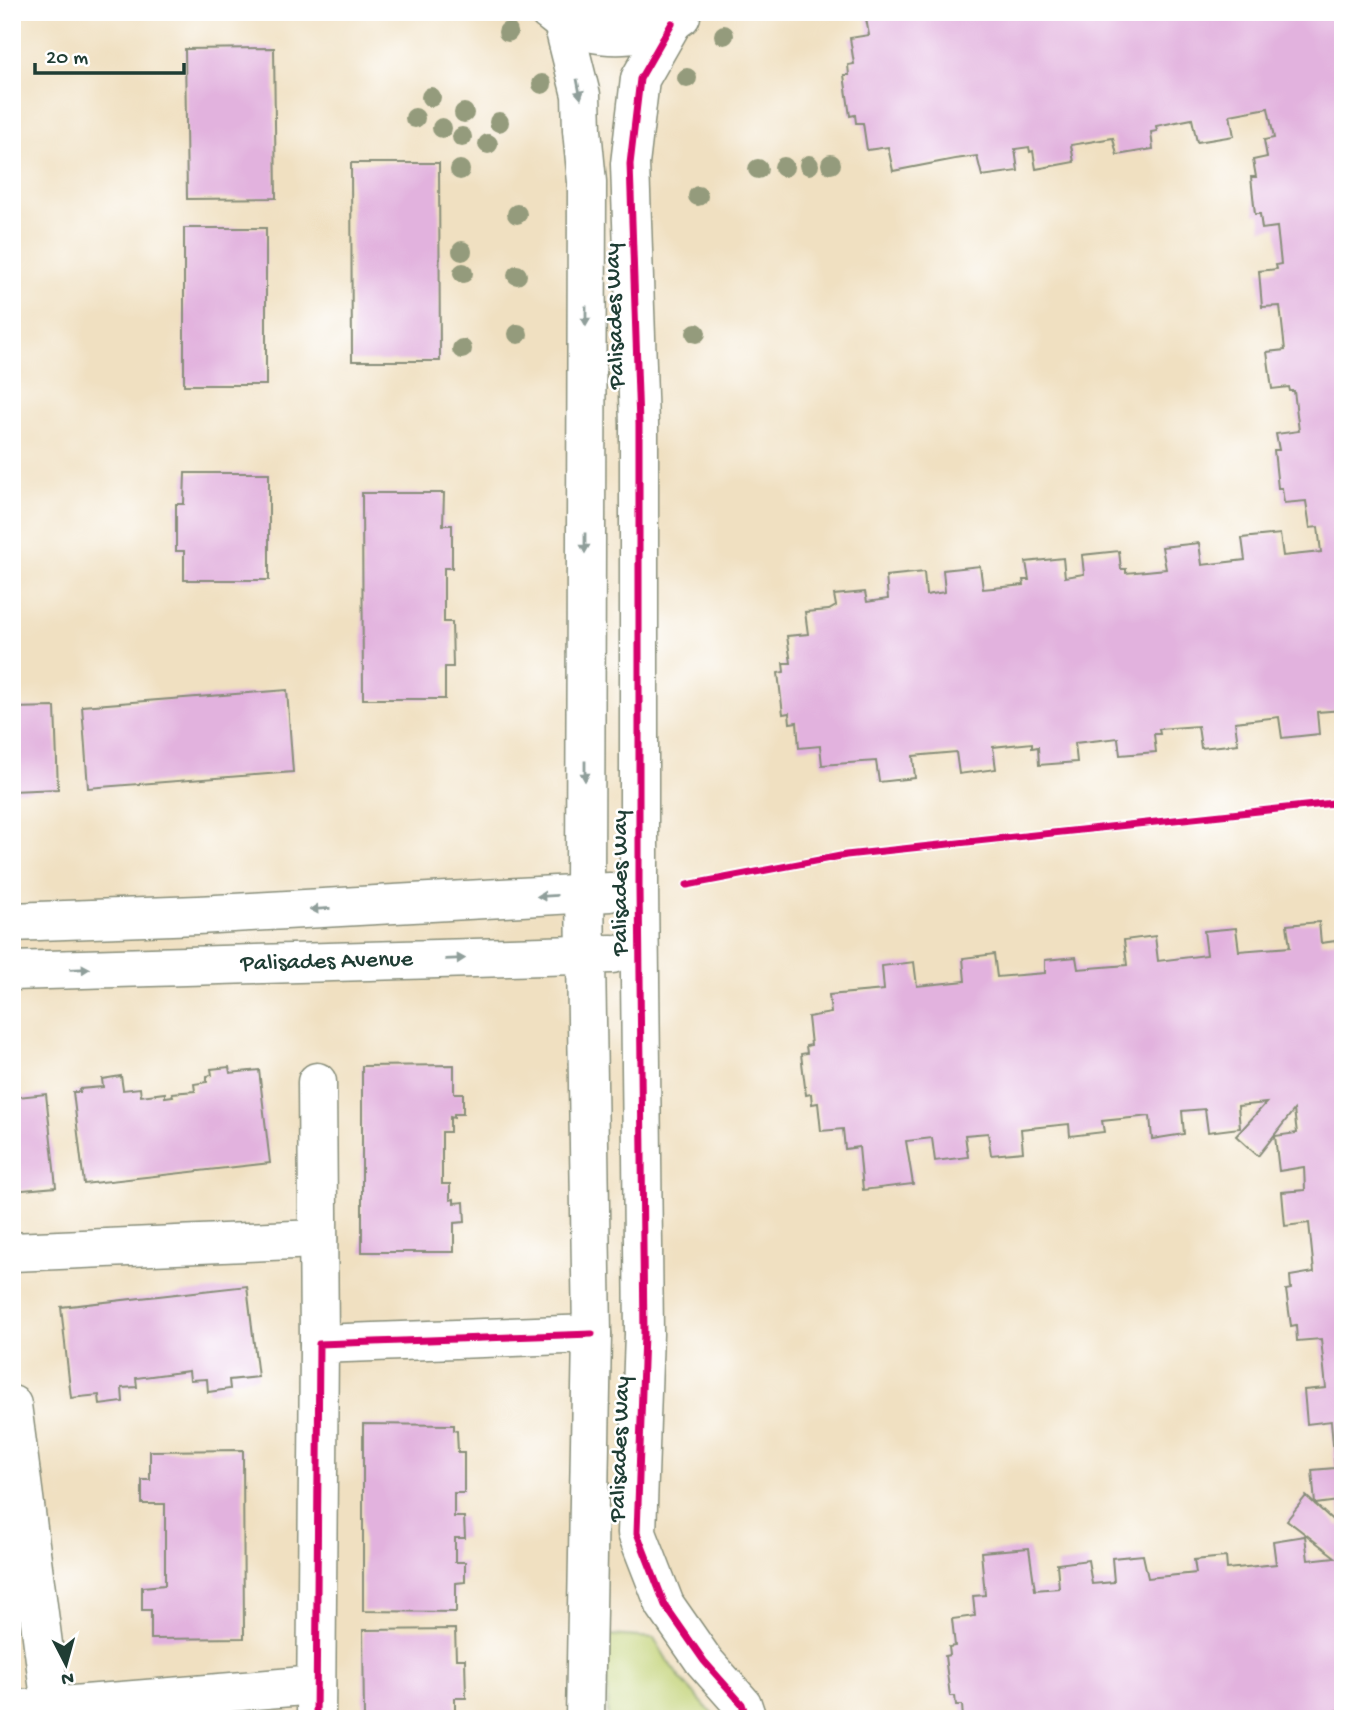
<svg xmlns="http://www.w3.org/2000/svg" width="1355" height="1731" font-family="'Gochi Hand',sans-serif">
<style>
.green{fill:#c1d174;stroke:#708754;stroke-width:2}
.building{fill:#e2b2de}
.lines{fill:none;stroke-linecap:round;stroke-linejoin:round}
.minor-casing{stroke:#888e7a;stroke-width:41}
.minor{stroke:#fff;stroke-width:38}
.cycleway-casing{stroke:#fff;stroke-width:11}
.cycleway{stroke:#d6006c;stroke-width:7}
.tree{fill:#949b7c}
.oneway{fill:#8f9e9a}
.labels{text-anchor:middle;dominant-baseline:central;stroke-width:5;stroke-linejoin:round;paint-order:stroke}
.street-label{font-size:24px;fill:#1f3d34;stroke:#fff}
</style>
<rect width="100%" height="100%" fill="#fff"/>
<filter id="ink" filterUnits="userSpaceOnUse"><feTurbulence type="fractalNoise" baseFrequency=".0143" numOctaves="2"/><feDisplacementMap in="SourceGraphic" scale="14" xChannelSelector="R" yChannelSelector="G"/><feConvolveMatrix kernelMatrix="1 2 1 2 8 2 1 2 1" color-interpolation-filters="sRGB"/></filter>
<filter id="wash" filterUnits="userSpaceOnUse"><feTurbulence type="fractalNoise" baseFrequency=".00686" numOctaves="4" result="noise"/><feDisplacementMap in="SourceGraphic" scale="28" xChannelSelector="R" yChannelSelector="G"/><feGaussianBlur stdDeviation="1.57" result="paint"/><feColorMatrix in="noise" values="0 0 0 0 0 0 0 0 0 0 0 0 0 0 0 0 0 1.4 0 .05"/><feComposite in="paint" operator="in"/></filter>
<g filter="url(#wash)">
<rect width="100%" height="100%" fill="#f0e0c1"/>
<path class="green" d="M 608,1635 L 654,1638 L 669,1663 L 680,1678 L 717,1719 L 608,1719 L 606,1637 Z"/>
<g id="blocks">
<g class="building">
<path d="M 871,12 L 1343,12 L 1343,710 L 1317,712 L 1319,734 L 1282,738 L 1279,717 L 1235,722 L 1238,744 L 1201,748 L 1198,726 L 1159,729 L 1160,734 L 1154,734 L 1156,752 L 1120,755 L 1118,738 L 1075,743 L 1077,762 L 1039,765 L 1038,747 L 1032,748 L 1032,743 L 993,747 L 996,769 L 959,774 L 956,752 L 913,756 L 915,778 L 879,782 L 876,761 L 822,765 L 820,746 L 799,748 L 797,722 L 790,723 L 789,713 L 783,714 L 778,673 L 784,672 L 783,663 L 791,663 L 787,636 L 808,634 L 805,612 L 829,610 L 836,606 L 834,595 L 865,592 L 867,602 L 888,599 L 886,576 L 924,572 L 926,595 L 945,592 L 943,570 L 980,566 L 983,589 L 1024,585 L 1023,580 L 1029,580 L 1026,562 L 1063,558 L 1065,577 L 1084,574 L 1082,555 L 1119,551 L 1121,569 L 1126,569 L 1126,573 L 1166,569 L 1162,547 L 1199,543 L 1202,565 L 1245,560 L 1242,538 L 1280,534 L 1283,556 L 1321,552 L 1318,527 L 1310,528 L 1306,501 L 1284,503 L 1282,488 L 1278,488 L 1274,450 L 1279,450 L 1276,434 L 1299,431 L 1294,391 L 1290,391 L 1289,387 L 1272,389 L 1267,352 L 1285,350 L 1280,306 L 1262,307 L 1259,271 L 1277,269 L 1276,265 L 1281,264 L 1277,227 L 1262,229 L 1260,214 L 1255,214 L 1251,177 L 1256,177 L 1253,160 L 1267,157 L 1264,140 L 1274,138 L 1268,108 L 1230,115 L 1234,136 L 1197,142 L 1192,119 L 1156,126 L 1157,131 L 1151,132 L 1153,149 L 1117,155 L 1113,138 L 1071,145 L 1074,162 L 1036,169 L 1033,151 L 1030,152 L 1029,147 L 1015,149 L 1018,171 L 982,176 L 977,156 L 955,159 L 893,171 L 888,147 L 867,150 L 863,123 L 856,123 L 855,115 L 850,116 L 844,75 L 849,75 L 848,65 L 854,64 L 850,38 L 869,35 L 865,13 Z"/>
<path d="M 274,48 L 276,198 L 187,199 L 185,49 Z"/>
<path d="M 351,163 L 439,163 L 440,361 L 352,361 Z"/>
<rect x="184" y="228" width="82" height="157"/>
<path d="M 185,473 L 269,473 L 269,580 L 184,580 L 184,551 L 176,551 L 176,504 L 184,504 Z"/>
<path d="M 362,493 L 444,493 L 443,525 L 452,525 L 452,568 L 444,568 L 444,622 L 452,622 L 453,667 L 445,667 L 445,699 L 363,699 Z"/>
<path d="M 287,690 L 293,772 L 88,788 L 82,706 Z"/>
<path d="M 55,707 L 58,789 L 12,791 L 12,708 Z"/>
<path d="M 1319,922 L 1321,943 L 1343,940 L 1343,1525 L 1341,1525 L 1338,1501 L 1315,1504 L 1312,1470 L 1335,1468 L 1331,1421 L 1307,1424 L 1304,1390 L 1326,1388 L 1321,1339 L 1297,1341 L 1296,1325 L 1291,1326 L 1286,1290 L 1291,1289 L 1290,1276 L 1314,1272 L 1309,1223 L 1285,1226 L 1282,1192 L 1305,1190 L 1304,1167 L 1279,1171 L 1275,1136 L 1297,1133 L 1294,1110 L 1258,1156 L 1236,1136 L 1266,1103 L 1238,1106 L 1240,1128 L 1208,1132 L 1205,1109 L 1182,1111 L 1184,1134 L 1152,1139 L 1150,1116 L 1102,1121 L 1104,1132 L 1070,1136 L 1069,1124 L 1021,1129 L 1023,1152 L 991,1155 L 988,1133 L 965,1135 L 968,1157 L 935,1161 L 932,1138 L 906,1141 L 913,1184 L 863,1190 L 859,1147 L 845,1149 L 843,1129 L 821,1131 L 818,1103 L 812,1104 L 811,1094 L 806,1095 L 801,1054 L 807,1053 L 806,1046 L 811,1045 L 808,1017 L 831,1013 L 829,995 L 884,990 L 882,966 L 914,962 L 917,986 L 965,981 L 963,958 L 994,954 L 997,977 L 1045,973 L 1045,960 L 1076,957 L 1078,969 L 1127,965 L 1124,940 L 1155,936 L 1158,961 L 1207,955 L 1204,931 L 1236,928 L 1239,951 L 1290,947 L 1287,925 Z"/>
<path d="M 454,1065 L 454,1093 L 463,1093 L 463,1114 L 454,1114 L 454,1118 L 450,1117 L 450,1132 L 442,1132 L 442,1184 L 450,1184 L 450,1200 L 454,1199 L 454,1203 L 464,1202 L 465,1222 L 454,1223 L 454,1252 L 362,1252 L 362,1066 Z"/>
<path d="M 229,1067 L 230,1073 L 259,1070 L 270,1163 L 84,1184 L 73,1092 L 80,1092 L 79,1089 L 103,1087 L 102,1079 L 121,1076 L 123,1090 L 140,1088 L 141,1096 L 165,1093 L 165,1097 L 173,1096 L 172,1093 L 195,1091 L 194,1084 L 207,1082 L 207,1076 L 212,1075 L 211,1069 Z"/>
<path d="M 12,1091 L 17,1091 L 18,1097 L 46,1094 L 56,1187 L 12,1191 Z"/>
<path d="M 247,1286 L 258,1377 L 229,1380 L 230,1389 L 208,1392 L 207,1379 L 190,1380 L 189,1371 L 136,1378 L 137,1387 L 122,1388 L 123,1402 L 100,1405 L 99,1395 L 71,1398 L 61,1307 Z"/>
<path d="M 363,1424 L 454,1425 L 454,1430 L 457,1431 L 458,1452 L 464,1452 L 464,1493 L 454,1493 L 454,1517 L 464,1517 L 465,1538 L 455,1538 L 455,1562 L 465,1562 L 465,1582 L 456,1583 L 456,1612 L 363,1611 Z"/>
<path d="M 243,1450 L 244,1638 L 151,1639 L 151,1610 L 142,1610 L 142,1587 L 165,1585 L 165,1504 L 142,1504 L 142,1480 L 150,1480 L 150,1451 Z"/>
<path d="M 1306,1496 L 1338,1525 L 1343,1526 L 1343,1710 L 1318,1713 L 1319,1719 L 1287,1719 L 1287,1716 L 1263,1719 L 963,1719 L 962,1705 L 956,1705 L 955,1696 L 950,1696 L 945,1656 L 950,1655 L 949,1647 L 955,1646 L 952,1619 L 975,1616 L 973,1596 L 985,1595 L 981,1552 L 1029,1548 L 1035,1590 L 1059,1588 L 1057,1564 L 1088,1560 L 1092,1584 L 1114,1582 L 1112,1558 L 1143,1555 L 1148,1578 L 1196,1573 L 1194,1560 L 1226,1557 L 1227,1569 L 1276,1564 L 1273,1541 L 1305,1536 L 1308,1560 L 1335,1557 L 1287,1520 Z"/>
<path d="M 455,1629 L 456,1659 L 465,1659 L 466,1698 L 455,1698 L 455,1719 L 364,1719 L 363,1630 Z"/>
</g>
</g>
</g>
<g filter="url(#ink)">
<use href="#blocks" fill-opacity="0" stroke="#888e7a" stroke-width="2"/>
<g class="lines">
<defs>
<g id="minor">
<path d="M 549,12 C 554,15 558,20 563,22 C 597,41 650,40 681,16"/>
<path d="M 563,23 L 581,95 L 582,130 L 587,182 L 585,894 L 592,1334 L 585,1719"/>
<path d="M 672,23 L 640,79 L 630,164 L 639,424 L 639,889 L 644,1334 L 637,1533 L 665,1605 L 704,1661 L 742,1704 L 747,1719"/>
<path d="M 12,922 L 198,915 L 610,892"/>
<path id="s1" d="M 12,971 L 612,954"/>
<path d="M 317,1082 L 319,1344"/>
<path d="M 12,1252 L 318,1239"/>
<path d="M 12,1405 L 51,1706"/>
<path d="M 12,1710 L 316,1685"/>
<path d="M 316,1719 L 319,1344 L 592,1334"/>
</g>
</defs>
<use href="#minor" class="minor-casing"/>
<use href="#minor" class="minor"/>
<defs>
<g id="cycleway">
<path d="M 672,23 L 640,79 L 630,164 L 639,424 L 639,889 L 644,1334 L 637,1533 L 665,1605 L 704,1661 L 742,1704 L 747,1719"/>
<path d="M 687,885 L 846,855 L 1343,802"/>
<path d="M 316,1719 L 319,1344 L 592,1334"/>
</g>
</defs>
<use href="#cycleway" class="cycleway-casing"/>
<use href="#cycleway" class="cycleway"/>
</g>
<g class="tree">
<circle cx="508" cy="32" r="10"/>
<circle cx="724" cy="35" r="10"/>
<circle cx="687" cy="78" r="10"/>
<circle cx="542" cy="84" r="10"/>
<circle cx="431" cy="97" r="10"/>
<circle cx="464" cy="113" r="10"/>
<circle cx="415" cy="118" r="10"/>
<circle cx="499" cy="122" r="10"/>
<circle cx="442" cy="128" r="10"/>
<circle cx="462" cy="137" r="10"/>
<circle cx="488" cy="144" r="10"/>
<circle cx="831" cy="164" r="10"/>
<circle cx="809" cy="165" r="10"/>
<circle cx="784" cy="167" r="10"/>
<circle cx="758" cy="169" r="10"/>
<circle cx="460" cy="170" r="10"/>
<circle cx="698" cy="196" r="10"/>
<circle cx="517" cy="214" r="10"/>
<circle cx="462" cy="251" r="10"/>
<circle cx="463" cy="273" r="10"/>
<circle cx="517" cy="275" r="10"/>
<circle cx="696" cy="333" r="10"/>
<circle cx="518" cy="334" r="10"/>
<circle cx="462" cy="349" r="10"/>
</g>
<defs><path id="oneway-solid" d="M-6-.8H1V-3.2L6.5 0L1 3.2V.8H-6Z" transform="scale(1.75)"/></defs>
<g class="oneway">
<use href="#oneway-solid" transform="translate(579 89) rotate(79)"/>
<use href="#oneway-solid" transform="translate(586 316) rotate(90)"/>
<use href="#oneway-solid" transform="translate(585 543) rotate(90)"/>
<use href="#oneway-solid" transform="translate(585 771) rotate(90)"/>
<use href="#oneway-solid" transform="translate(547 896) rotate(177)"/>
<use href="#oneway-solid" transform="translate(320 909) rotate(177)"/>
<use href="#oneway-solid" transform="translate(455 959) rotate(-2)"/>
<use href="#oneway-solid" transform="translate(80 969) rotate(-2)"/>
</g>
</g>
<g class="labels">
<g class="street-label">
<text transform="translate(616 316) rotate(-92)">Palisades Way</text>
<text transform="translate(621 883) rotate(-90)">Palisades Way</text>
<text stroke="none"><textPath href="#s1" startOffset="315">Palisades Avenue</textPath></text>
<text transform="translate(621 1449) rotate(-88)">Palisades Way</text>
</g>
</g>
<rect width="1355" height="1731" fill="none" stroke="#fff" stroke-width="42"/>
<g transform="translate(66 1664) rotate(174)" stroke="#ffffff" stroke-width="5" paint-order="stroke">
<path d="M0-5L12 26L0 18L-12 26Z" fill="#1f3d34"/>
<text y="-10" font-size="19" font-weight="bold" text-anchor="middle" fill="#1f3d34">N</text>
</g>
<path d="M35 63v10h149v-10" fill="none" stroke="#1f3d34" stroke-width="3.5"/>
<text x="46" y="63" font-size="21" fill="#1f3d34" stroke="#ffffff" stroke-width="5" paint-order="stroke">20 m</text>
</svg>
